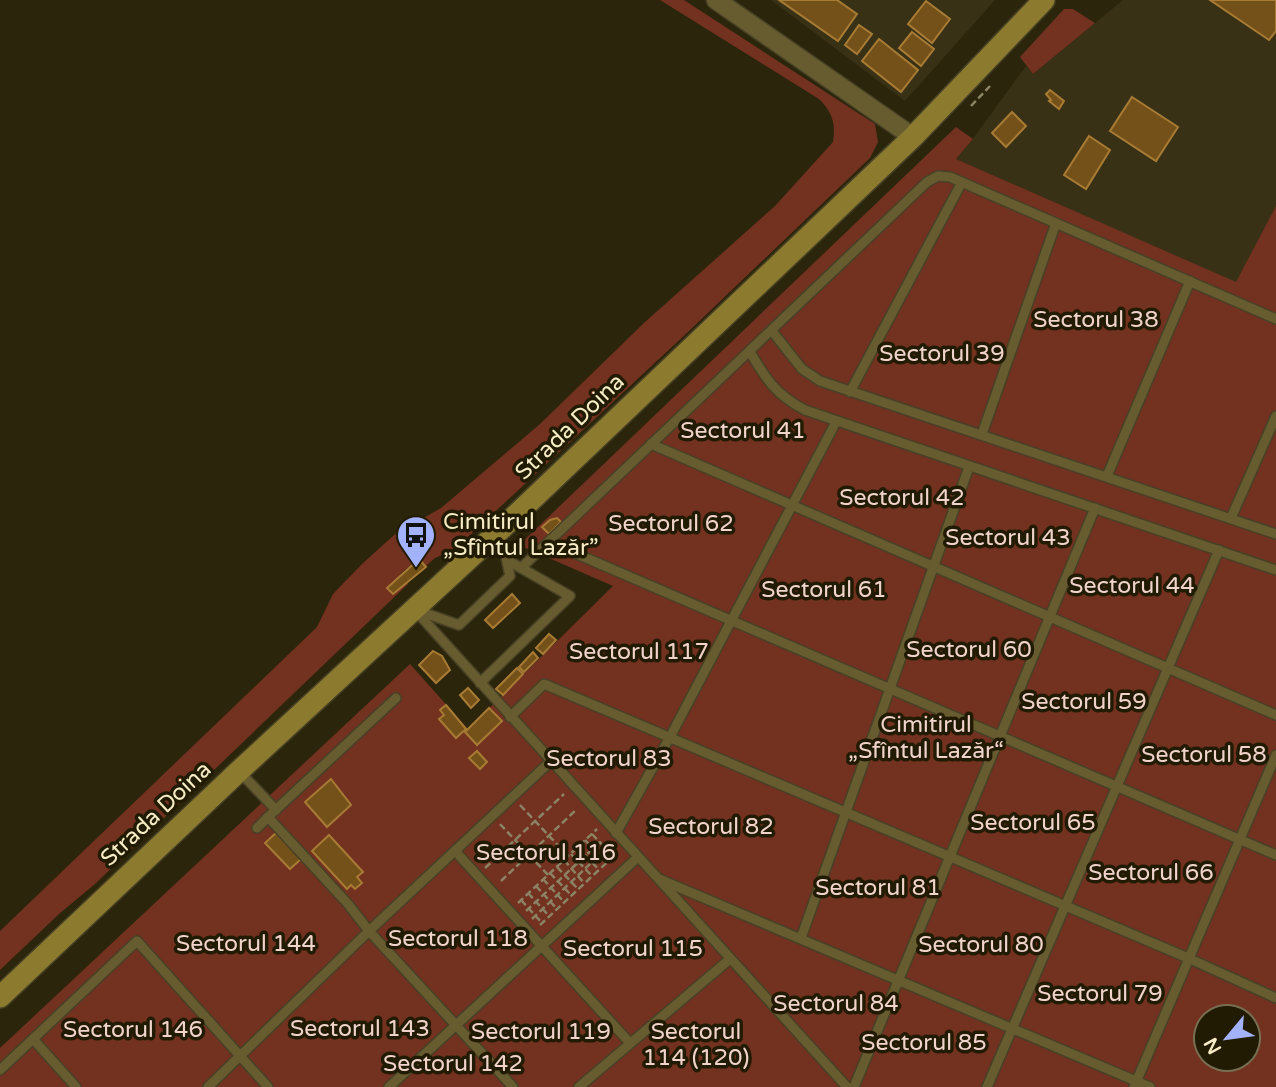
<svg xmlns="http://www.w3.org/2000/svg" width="1276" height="1087" font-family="'Varela Round',sans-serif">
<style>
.built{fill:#383115}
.green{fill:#733120;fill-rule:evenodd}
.building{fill:#745118;stroke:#a87b35;stroke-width:2}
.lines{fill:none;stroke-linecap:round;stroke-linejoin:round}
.lane-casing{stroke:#474125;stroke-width:12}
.street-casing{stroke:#474125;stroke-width:21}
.secondary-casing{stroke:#474125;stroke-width:24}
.path{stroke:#8b8363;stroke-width:2.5;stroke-dasharray:7 3.5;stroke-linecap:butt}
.lane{stroke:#675c30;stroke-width:9}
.street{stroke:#675c30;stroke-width:18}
.secondary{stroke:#8c7a2f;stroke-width:21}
.labels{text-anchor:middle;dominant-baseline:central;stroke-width:7;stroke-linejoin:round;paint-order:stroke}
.park-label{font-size:23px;fill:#f0d3cb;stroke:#221b03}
.street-label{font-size:23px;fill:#f6ecc5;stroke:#221b03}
.poi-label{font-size:23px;fill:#f6ecc5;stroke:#221b03;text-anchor:start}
</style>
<rect width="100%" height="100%" fill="#2b250b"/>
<g class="built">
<path d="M 771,0 L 995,0 L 905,101 Z"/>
<path d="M 1123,0 L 1276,0 L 1276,206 L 1236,283 L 956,159 L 969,144 L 1026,66 L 1033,74 Z"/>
</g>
<g class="green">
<path d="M 660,0 L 684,0 L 875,124 L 878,142 L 870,158 L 688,332 L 455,549 L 435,558 L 426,566 L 419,558 L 400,574 L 408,584 L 95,884 L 59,914 L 0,970 L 0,931 L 317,627 L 333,594 L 362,564 L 394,535 L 441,508 L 540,424 L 645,322 L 775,206 L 833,142 C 836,123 832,112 819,99 Z"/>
<path d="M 1064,9 L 1073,9 L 1095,23 L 1033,74 L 1020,57 Z"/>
<path d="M 956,127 L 973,139 L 956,159 L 1236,282 L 1276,206 L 1276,1087 L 0,1087 L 0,1048 L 410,664 L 468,729 L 613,586 L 519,545 ZM 1206,1017 L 1248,1017 L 1248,1059 L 1206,1059 Z"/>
</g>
<g class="building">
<path d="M 779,0 L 837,0 L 857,14 L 838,41 Z"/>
<path d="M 1210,0 L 1276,0 L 1276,31 L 1269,40 Z"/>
<path d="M 926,1 L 950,19 L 932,43 L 908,24 Z"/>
<path d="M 859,25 L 872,34 L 857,54 L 845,45 Z"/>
<path d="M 912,32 L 934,49 L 921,66 L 899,48 Z"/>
<path d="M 879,39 L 918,70 L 901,92 L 862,61 Z"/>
<path d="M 1050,90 L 1064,101 L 1059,109 L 1049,101 L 1051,100 L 1046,94 Z"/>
<path d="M 1132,97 L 1178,127 L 1156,161 L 1110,131 Z"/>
<path d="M 1012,112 L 1026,126 L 1006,147 L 992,133 Z"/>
<path d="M 1089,136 L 1110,150 L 1086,189 L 1064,175 Z"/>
<path d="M 557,518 L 561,522 L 549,534 L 542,527 L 550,520 Z"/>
<path d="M 419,559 L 426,567 L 393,594 L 387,588 Z"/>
<path d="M 512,594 L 520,603 L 493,628 L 485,620 Z"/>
<path d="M 549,634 L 556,640 L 543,654 L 536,648 Z"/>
<path d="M 433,651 L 442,656 L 450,670 L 436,683 L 419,665 Z"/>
<path d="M 533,652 L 538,658 L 524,672 L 519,667 Z"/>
<path d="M 517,668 L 523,674 L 503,695 L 496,689 Z"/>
<path d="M 468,688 L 479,700 L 471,708 L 460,695 Z"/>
<path d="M 446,705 L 466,729 L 456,738 L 439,719 L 444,715 L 440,710 Z"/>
<path d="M 489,708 L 502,721 L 477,745 L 465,732 Z"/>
<path d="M 477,751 L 487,762 L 480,769 L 469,758 Z"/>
<path d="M 331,779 L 351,805 L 327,827 L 305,802 Z"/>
<path d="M 276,833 L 301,859 L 290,869 L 265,843 Z"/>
<path d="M 329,835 L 363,872 L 357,877 L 362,883 L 355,889 L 351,885 L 347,889 L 312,851 Z"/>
</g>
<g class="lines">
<defs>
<g id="lane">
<path d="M 772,331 L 802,369 L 820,381 L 1276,534"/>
<path d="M 750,352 C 766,379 776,395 805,410 L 1276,570"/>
<path d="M 850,392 L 962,182"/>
<path d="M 982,434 L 1056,223"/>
<path d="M 651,444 L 1276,715"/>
<path d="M 1107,476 L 1190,281"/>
<path d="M 1231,518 L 1276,416"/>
<path d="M 549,542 L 1276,855"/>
<path d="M 521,568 L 927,182 L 938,176 L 950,177 L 1276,319"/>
<path d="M 414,609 L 847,1087"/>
<path d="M 416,610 L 459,625 L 510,576 L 500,530"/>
<path d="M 480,683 L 570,596 L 507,560"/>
<path d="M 396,698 L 268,817 L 348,904 L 369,931 L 513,1087"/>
<path d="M 510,717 L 544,684 L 1188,958 L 1276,998"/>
<path d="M 239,771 L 276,810"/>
<path d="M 257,828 L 268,817"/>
<path d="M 616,833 L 670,737 L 836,422"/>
<path d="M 455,851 L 630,1043"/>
<path d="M 659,879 L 1150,1087"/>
<path d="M 801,938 L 969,467"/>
<path d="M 33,1039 L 76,1087"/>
<path d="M 0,1070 L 137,941 L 268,1087"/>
<path d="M 208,1087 L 369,931 L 551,761"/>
<path d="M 389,1087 L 638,857"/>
<path d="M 579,1087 L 730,959"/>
<path d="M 854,1087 L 1095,508"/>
<path d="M 987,1087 L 1219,550"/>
<path d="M 1134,1087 L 1276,755"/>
</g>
<path id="street" d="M 716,0 L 913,137"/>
<path id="secondary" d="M 0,997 L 239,771 L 500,530 L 913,137 L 1044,0"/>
</defs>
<use href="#lane" class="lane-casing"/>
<use href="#street" class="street-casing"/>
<use href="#secondary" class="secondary-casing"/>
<g class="path">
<path d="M 971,106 L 990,86"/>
<path d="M 520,805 L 568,856"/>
<path d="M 500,824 L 548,875"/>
<path d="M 592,834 L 613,856"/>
<path d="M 585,840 L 606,863"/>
<path d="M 578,847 L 599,870"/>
<path d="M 571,854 L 592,876"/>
<path d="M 564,860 L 584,883"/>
<path d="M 557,867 L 578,889"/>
<path d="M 485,868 L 564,794"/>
<path d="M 550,873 L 571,895"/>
<path d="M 543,879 L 564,902"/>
<path d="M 501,881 L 577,809"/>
<path d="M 536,886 L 557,909"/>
<path d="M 528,893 L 549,916"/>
<path d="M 521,900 L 542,923"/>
<path d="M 518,903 L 597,829"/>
<path d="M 526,911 L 600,842"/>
<path d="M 532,919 L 611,844"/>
<path d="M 540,925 L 617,853"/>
</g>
<use href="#lane" class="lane"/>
<use href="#street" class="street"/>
<use href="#secondary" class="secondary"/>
</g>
<defs>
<symbol id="bus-pin" viewBox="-11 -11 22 30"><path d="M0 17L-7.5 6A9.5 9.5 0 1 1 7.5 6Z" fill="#a3b2fd" stroke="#221b03"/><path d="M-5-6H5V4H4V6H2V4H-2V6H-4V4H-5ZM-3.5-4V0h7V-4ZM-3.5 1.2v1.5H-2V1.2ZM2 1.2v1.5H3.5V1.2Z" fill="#111"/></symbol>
</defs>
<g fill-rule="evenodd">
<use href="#bus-pin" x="394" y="513" width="44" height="60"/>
</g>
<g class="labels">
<g class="park-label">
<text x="1096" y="320">Sectorul 38</text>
<text x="942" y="354">Sectorul 39</text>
<text x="743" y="431">Sectorul 41</text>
<text x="902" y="498">Sectorul 42</text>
<text x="671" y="524">Sectorul 62</text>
<text x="1008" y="538">Sectorul 43</text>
<text x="1132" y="586">Sectorul 44</text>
<text x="824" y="590">Sectorul 61</text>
<text x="969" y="650">Sectorul 60</text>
<text x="639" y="652">Sectorul 117</text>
<text x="1084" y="702">Sectorul 59</text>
<text x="926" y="725">Cimitirul<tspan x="926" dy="26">„Sfîntul Lazăr“</tspan></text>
<text x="1204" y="755">Sectorul 58</text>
<text x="609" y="759">Sectorul 83</text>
<text x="1033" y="823">Sectorul 65</text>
<text x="711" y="827">Sectorul 82</text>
<text x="546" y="853">Sectorul 116</text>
<text x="1151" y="873">Sectorul 66</text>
<text x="878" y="888">Sectorul 81</text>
<text x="458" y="939">Sectorul 118</text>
<text x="246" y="944">Sectorul 144</text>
<text x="981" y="945">Sectorul 80</text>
<text x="633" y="949">Sectorul 115</text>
<text x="1100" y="994">Sectorul 79</text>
<text x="836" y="1004">Sectorul 84</text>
<text x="360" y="1029">Sectorul 143</text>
<text x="133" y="1030">Sectorul 146</text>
<text x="541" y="1032">Sectorul 119</text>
<text x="696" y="1032">Sectorul<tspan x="696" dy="26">114 (120)</tspan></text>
<text x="924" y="1043">Sectorul 85</text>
<text x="453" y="1064">Sectorul 142</text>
</g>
<g class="street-label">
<text transform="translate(570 427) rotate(-44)">Strada Doina</text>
<text transform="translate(156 814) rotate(-43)">Strada Doina</text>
</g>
<g class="poi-label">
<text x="443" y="522">Cimitirul<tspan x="443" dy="26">„Sfîntul Lazăr”</tspan></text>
</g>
</g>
<g transform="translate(1227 1038) rotate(241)"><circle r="33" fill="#221b03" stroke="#776f51" stroke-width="2"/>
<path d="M0-5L12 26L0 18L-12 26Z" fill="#a3b2fd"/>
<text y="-10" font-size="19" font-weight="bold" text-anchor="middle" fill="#f6ecc5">N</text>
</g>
</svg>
